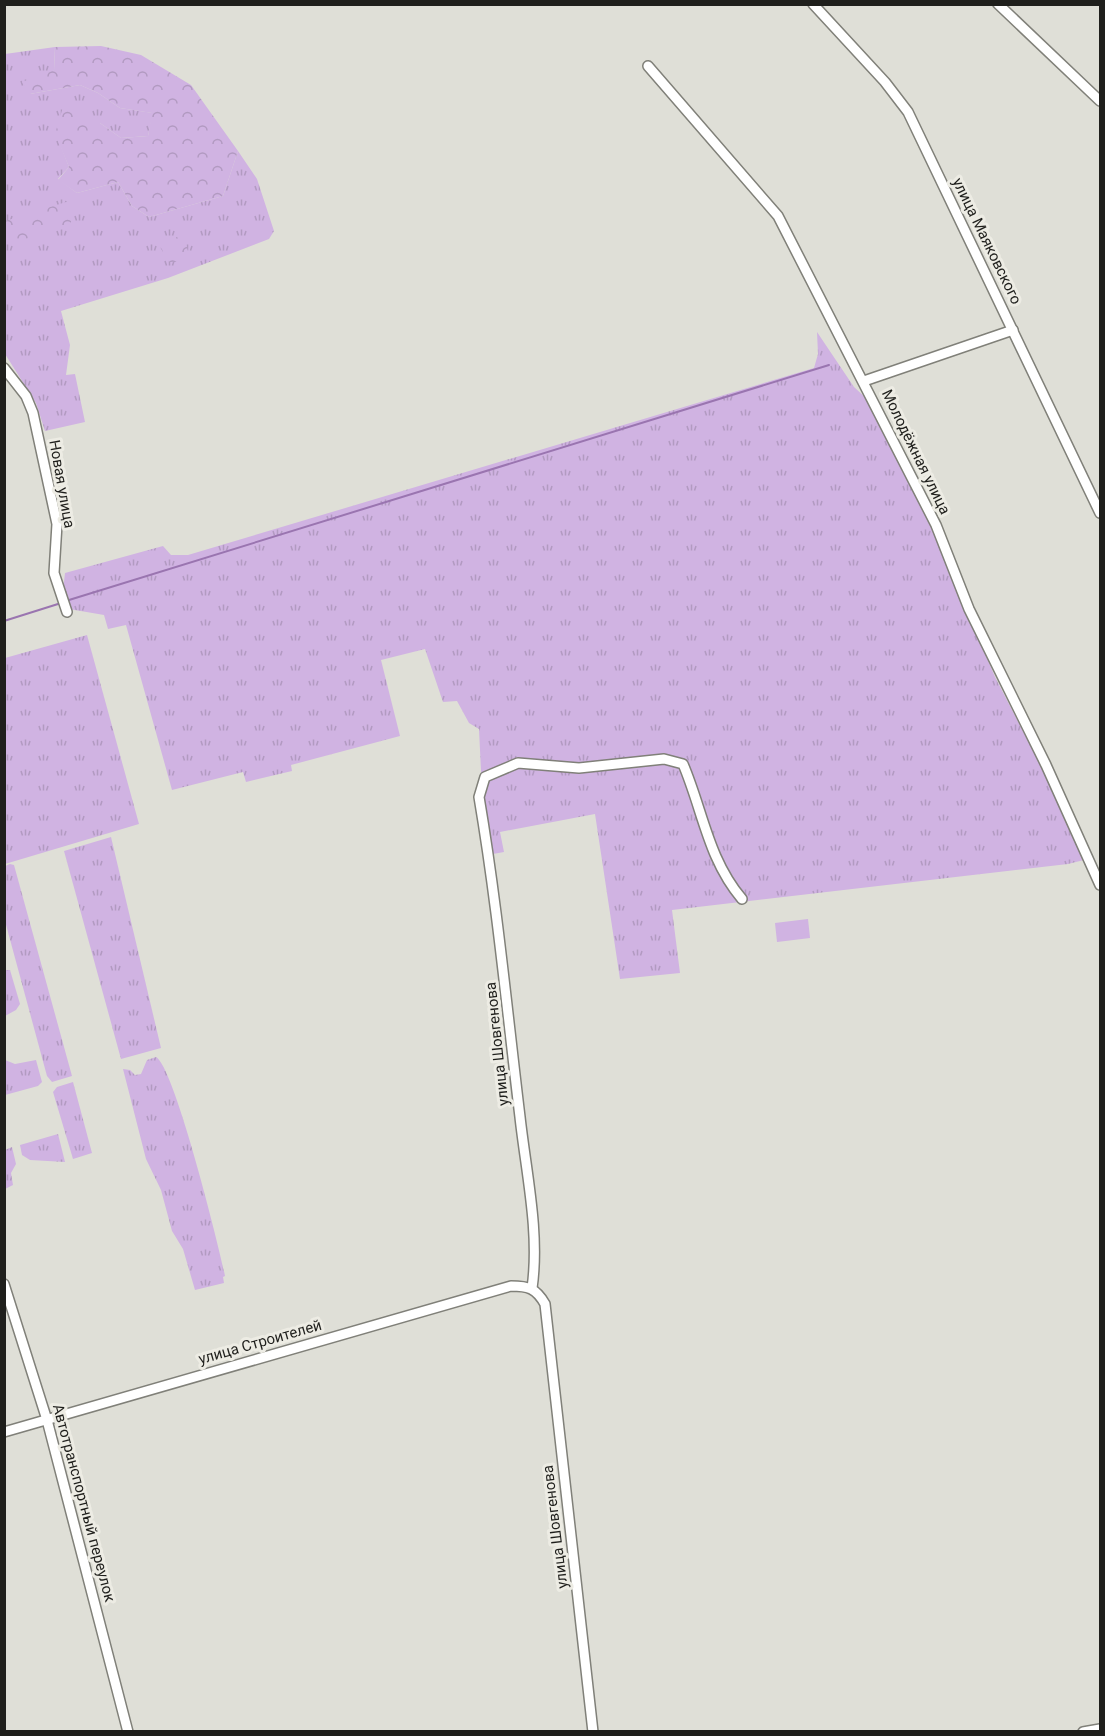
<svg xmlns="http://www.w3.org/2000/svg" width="1105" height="1736" font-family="Roboto,sans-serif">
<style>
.grass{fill:url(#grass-tufts)}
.forest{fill:url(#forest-crowns)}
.pitch{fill:#d0b3e2}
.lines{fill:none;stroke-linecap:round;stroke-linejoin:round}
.stream{stroke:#9a75b0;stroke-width:2}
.minor-casing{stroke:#808079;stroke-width:12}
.minor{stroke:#fff;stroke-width:9}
.labels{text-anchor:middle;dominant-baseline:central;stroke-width:6;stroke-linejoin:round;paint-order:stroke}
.street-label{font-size:15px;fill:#1f1f1c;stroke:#edece4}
</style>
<defs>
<pattern id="grass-tufts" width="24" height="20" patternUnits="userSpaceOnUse" patternTransform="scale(1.5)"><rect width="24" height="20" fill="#d0b3e2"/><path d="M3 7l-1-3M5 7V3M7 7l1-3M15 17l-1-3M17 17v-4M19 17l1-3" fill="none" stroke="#b29ac1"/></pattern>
<pattern id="forest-crowns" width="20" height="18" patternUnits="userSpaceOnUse" patternTransform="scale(1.5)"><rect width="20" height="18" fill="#d0b3e2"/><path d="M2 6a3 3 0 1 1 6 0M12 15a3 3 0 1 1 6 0" fill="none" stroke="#b29ac1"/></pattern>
</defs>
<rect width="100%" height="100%" fill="#dfdfd7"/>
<g class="grass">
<path d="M 55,47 L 54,70 L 30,94 L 80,85 L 98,93 L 120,108 L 153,113 L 148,136 L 121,138 L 100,123 L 56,134 L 69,167 L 58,179 L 77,193 L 118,182 L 132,206 L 149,217 L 223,196 L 238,151 L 257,179 L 274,231 L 269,239 L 168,278 L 61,311 L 70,345 L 66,375 L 75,374 L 85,422 L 45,431 L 36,403 L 5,354 L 5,54 Z"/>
<path d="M 817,332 L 854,387 L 867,399 L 936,537 L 995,677 L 1041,766 L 1084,860 L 1068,864 L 672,910 L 680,973 L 620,979 L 595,814 L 500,832 L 504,852 L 493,854 L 482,792 L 479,729 L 469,723 L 457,701 L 443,702 L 425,649 L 381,660 L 400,736 L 291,765 L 292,771 L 246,782 L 243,772 L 172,790 L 126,625 L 108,629 L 104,615 L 69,609 L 63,591 L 65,573 L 163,546 L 171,555 L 188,555 L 814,368 L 818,354 Z"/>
<path d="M 87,635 L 139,824 L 5,864 L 5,658 Z"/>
<path d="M 111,837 L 161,1048 L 121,1059 L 64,851 Z"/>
<path d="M 10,864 L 14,865 L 72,1076 L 52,1082 L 47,1076 L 5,921 L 5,866 Z"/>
<path d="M 5,970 L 10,970 L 20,1004 L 16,1010 L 5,1016 Z"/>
<path d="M 156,1057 C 174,1066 219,1246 225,1276 L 223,1277 L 224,1283 L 195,1290 L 183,1249 L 172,1231 L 161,1190 L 146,1159 L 123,1069 L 130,1070 L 135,1075 L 141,1074 L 147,1060 Z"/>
<path d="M 5,1060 L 15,1064 L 36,1060 L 42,1082 L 38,1086 L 5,1095 Z"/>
<path d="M 73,1082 L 92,1153 L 73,1159 L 53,1092 L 57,1087 Z"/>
<path d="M 58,1134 L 65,1162 L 30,1160 L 22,1155 L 20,1145 Z"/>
<path d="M 12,1147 L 16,1164 L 11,1173 L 13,1185 L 5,1189 L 5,1150 Z"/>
</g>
<g class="forest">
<path d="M 101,46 L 141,55 L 191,85 L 238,151 L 223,196 L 149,217 L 132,206 L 118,182 L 77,193 L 58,180 L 69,167 L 55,134 L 63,107 L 100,123 L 121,138 L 148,136 L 152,113 L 120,108 L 98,93 L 80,85 L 30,94 L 22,82 L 54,70 L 55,47 Z"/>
<path d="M 66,202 L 70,203 L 73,216 L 69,227 L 25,239 L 5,238 L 5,221 Z"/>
<path d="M 177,237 L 186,243 L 189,257 L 184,262 L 169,262 L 157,242 Z"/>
</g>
<path class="pitch" d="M 808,919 L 810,938 L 777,942 L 775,923 Z"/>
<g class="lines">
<g class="stream">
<path d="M 69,600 L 829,365"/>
<path d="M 4,621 L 58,604"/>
</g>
<defs>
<g id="minor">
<path d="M 813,4 L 885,82 L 908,112 L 1100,513"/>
<path d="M 998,4 L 1100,101"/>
<path d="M 648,66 L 778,216 L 936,525 L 969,609 L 1046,765 L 1100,885"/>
<path d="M 4,368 L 26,396 L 33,413 L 57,524 L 54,573 L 67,612"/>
<path d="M 864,381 L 1013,330"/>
<path d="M 4,1284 L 47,1420 L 128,1732"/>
<path d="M 532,1288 C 540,1233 526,1172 520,1117 C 507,1010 497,903 479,797 L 485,777 L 518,763 L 579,768 L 664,759 L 683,764 C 703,811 708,859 742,899"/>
<path d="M 4,1432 L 511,1286 C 528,1286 536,1288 545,1304 L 593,1732"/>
<path d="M 1083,1732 L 1100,1729"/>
</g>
</defs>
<use href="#minor" class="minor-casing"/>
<use href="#minor" class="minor"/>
</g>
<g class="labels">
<g class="street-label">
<text transform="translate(987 241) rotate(64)">улица Маяковского</text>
<text transform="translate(916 452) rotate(64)">Молодёжная улица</text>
<text transform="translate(62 484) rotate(80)">Новая улица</text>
<text transform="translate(497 1044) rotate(-96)">улица Шовгенова</text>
<text transform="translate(260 1342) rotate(-16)">улица Строителей</text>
<text transform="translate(84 1503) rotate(75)">Автотранспортный переулок</text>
<text transform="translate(555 1527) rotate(-97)">улица Шовгенова</text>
</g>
</g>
<rect width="1105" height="1736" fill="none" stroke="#1f1f1c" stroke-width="12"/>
</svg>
